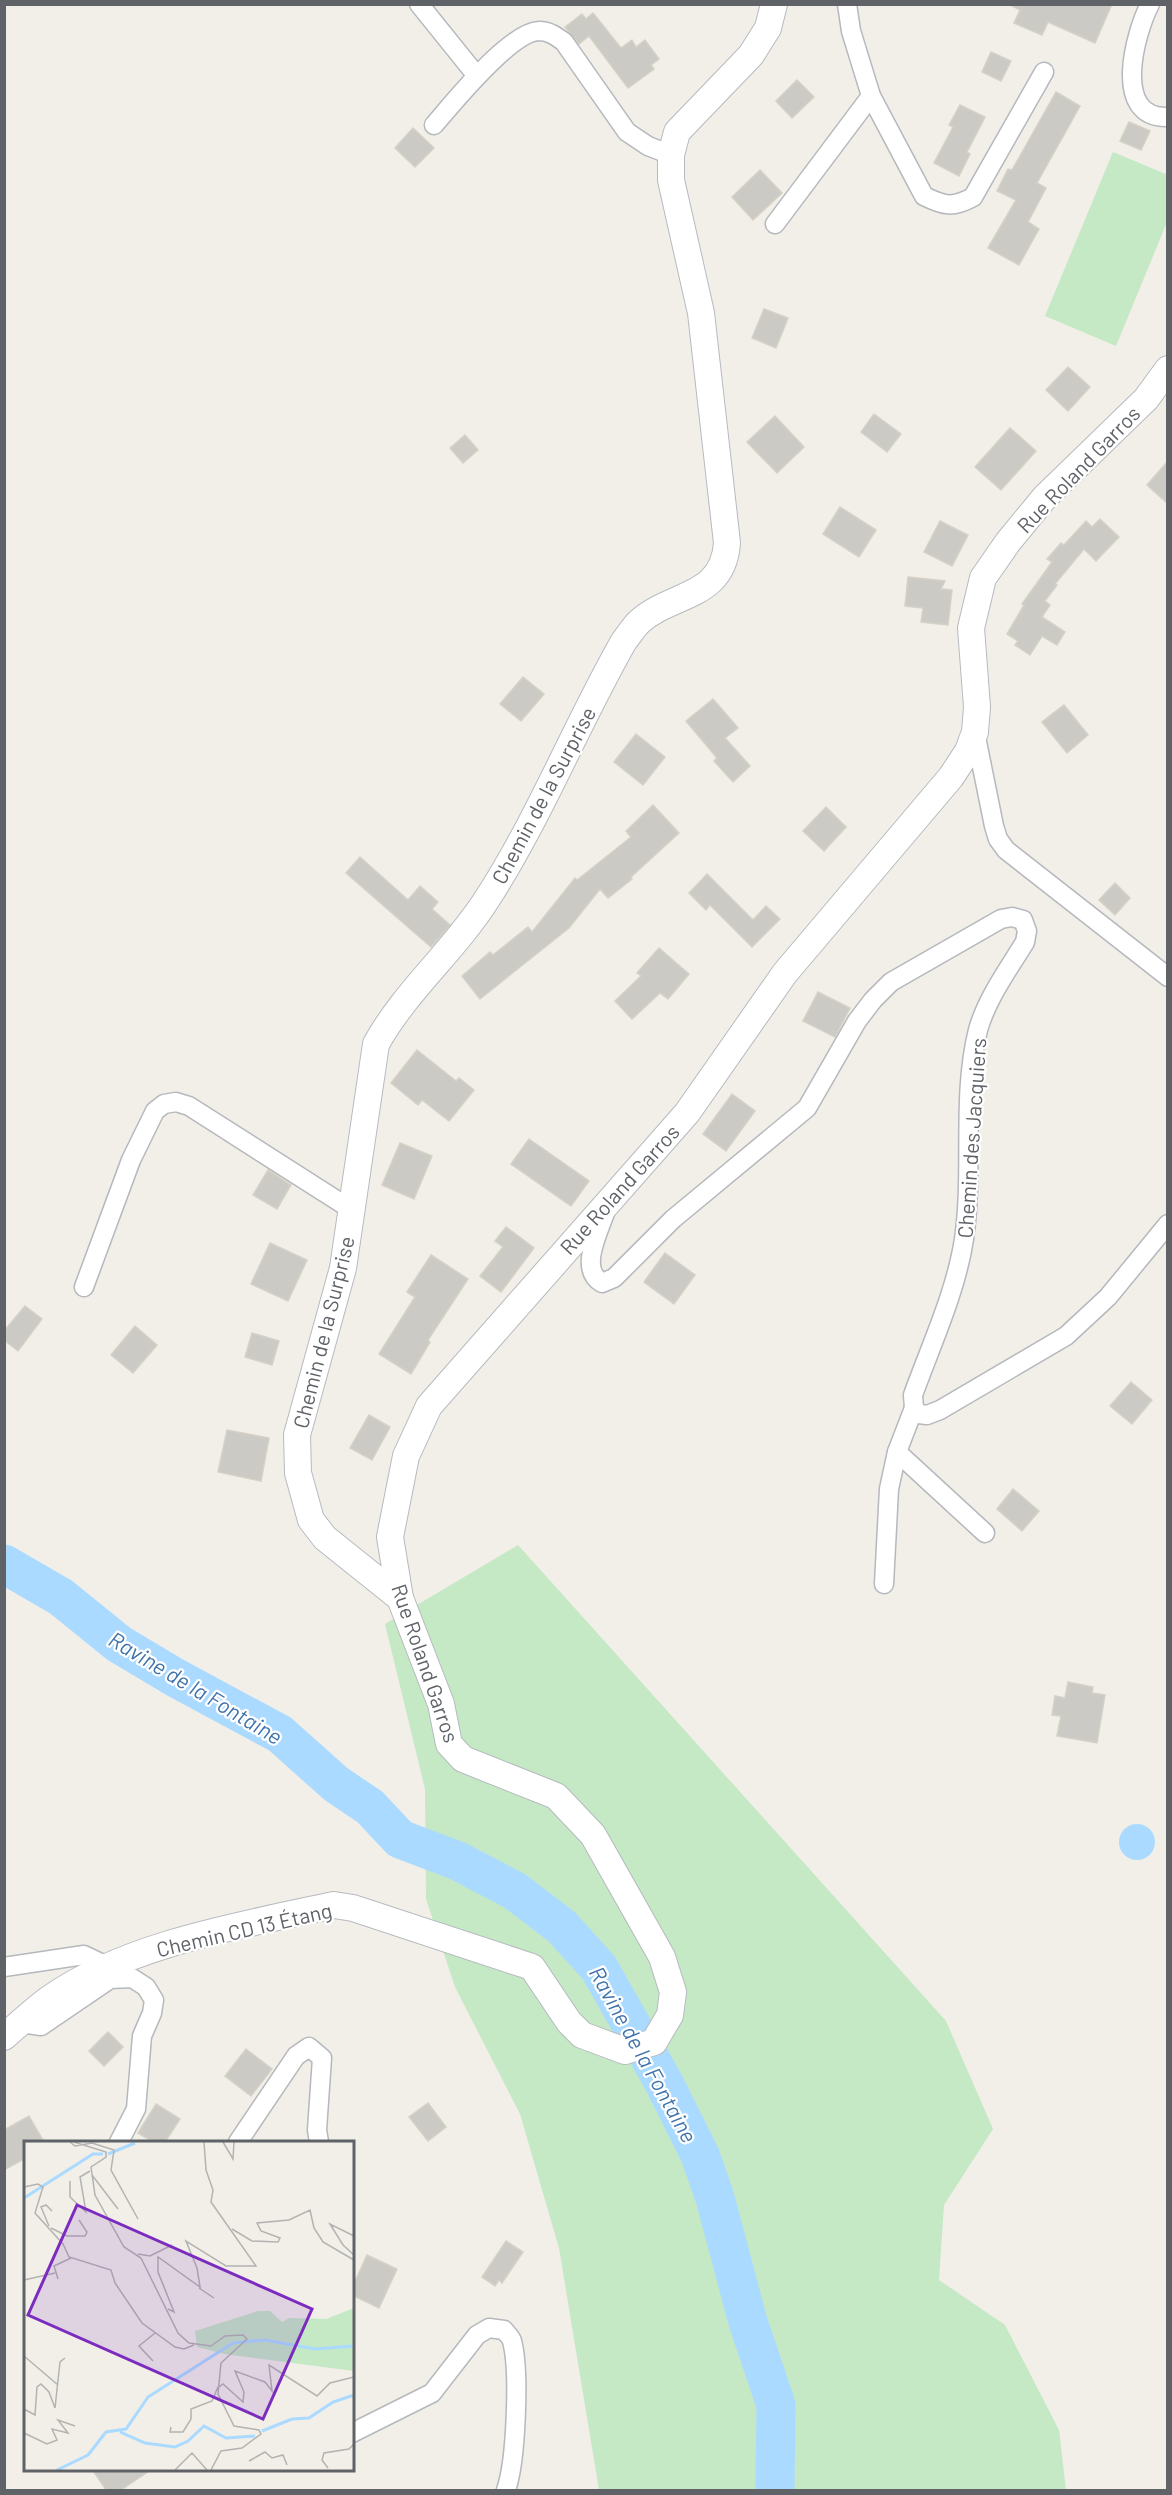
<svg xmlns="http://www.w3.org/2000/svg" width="1172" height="2495" font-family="Barlow,sans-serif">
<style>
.green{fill:#c5e8c5}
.water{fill:#aadaff}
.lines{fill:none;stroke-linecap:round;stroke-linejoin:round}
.river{stroke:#aadaff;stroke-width:39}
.building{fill:#cccac5;stroke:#d6d1c6;stroke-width:1.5}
.street-casing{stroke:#b5b8bc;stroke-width:21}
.secondary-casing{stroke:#b6babf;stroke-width:28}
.street{stroke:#fff;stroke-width:18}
.secondary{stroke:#fff;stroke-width:26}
.labels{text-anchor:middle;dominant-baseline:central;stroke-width:4.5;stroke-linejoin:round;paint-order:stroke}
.street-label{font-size:21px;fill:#5f6368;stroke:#fff}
.water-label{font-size:22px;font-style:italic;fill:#4174aa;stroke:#fff}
.inset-river{fill:none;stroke:#aadaff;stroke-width:3}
.inset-road{fill:none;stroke:#b3b3b1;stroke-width:1.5}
.view{fill:#7b2cbf;fill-opacity:0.15;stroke:#7b2cbf;stroke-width:3}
.inset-edge{fill:none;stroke:#5f6368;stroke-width:3}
</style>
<rect width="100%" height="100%" fill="#f1efe8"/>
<g class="green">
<path d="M 1113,152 L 1168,175 L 1167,222 L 1116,346 L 1045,316 Z"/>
<path d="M 518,1545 L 946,2021 L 993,2129 L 944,2205 L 939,2280 L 1005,2325 L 1059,2430 L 1066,2490 L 599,2490 L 559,2248 L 520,2114 L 455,1987 L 426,1899 L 425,1789 L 385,1624 Z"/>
</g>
<circle class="water" cx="1137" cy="1842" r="18"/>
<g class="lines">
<path class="river" d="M 4,1564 L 61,1597 L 119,1644 L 176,1678 L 280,1734 L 336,1784 L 370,1807 L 400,1839 L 458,1861 L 515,1891 L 562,1927 L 599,1968 L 664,2083 L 700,2155 L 715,2198 L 748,2322 L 776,2405 L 775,2490"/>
</g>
<g class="building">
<path d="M 1008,4 L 1112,4 L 1095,43 L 1048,22 L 1042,35 L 1014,23 L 1020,10 Z"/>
<path d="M 593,13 L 621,48 L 632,40 L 636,47 L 645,40 L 659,59 L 651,65 L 654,69 L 628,88 L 589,36 L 579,44 L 565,27 L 582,14 L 586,19 Z"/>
<path d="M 991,52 L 1011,61 L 1001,81 L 982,72 Z"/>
<path d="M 797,80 L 814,97 L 792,118 L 776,101 Z"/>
<path d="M 1056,92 L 1080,106 L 1037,183 L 1046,188 L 1028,222 L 1039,229 L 1019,265 L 988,248 L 1016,200 L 997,191 L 1008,169 L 1012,170 Z"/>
<path d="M 960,105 L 985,117 L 967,152 L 970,154 L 959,176 L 934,163 L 953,127 L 949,125 Z"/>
<path d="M 1129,122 L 1150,131 L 1141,150 L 1120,141 Z"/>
<path d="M 413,128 L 434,148 L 415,167 L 395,148 Z"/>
<path d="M 760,170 L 782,193 L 753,220 L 732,197 Z"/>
<path d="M 764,309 L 788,318 L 776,348 L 752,338 Z"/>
<path d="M 1068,367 L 1090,387 L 1068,411 L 1046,390 Z"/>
<path d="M 874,414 L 901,434 L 887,452 L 861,432 Z"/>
<path d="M 775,416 L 804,447 L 777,473 L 747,442 Z"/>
<path d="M 1010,428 L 1036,451 L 1001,490 L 975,467 Z"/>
<path d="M 465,435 L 478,450 L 463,463 L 450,448 Z"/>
<path d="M 1167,462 L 1167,503 L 1147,485 Z"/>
<path d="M 840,507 L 876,530 L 859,557 L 823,534 Z"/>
<path d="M 1100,519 L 1119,537 L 1096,561 L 1084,549 L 1055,584 L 1057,585 L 1045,601 L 1050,605 L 1042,617 L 1065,632 L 1057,645 L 1042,636 L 1030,655 L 1015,645 L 1018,641 L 1007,634 L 1024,605 L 1022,604 L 1052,562 L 1047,559 L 1061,543 L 1064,545 L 1086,521 L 1092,527 Z"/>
<path d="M 940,521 L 968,535 L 952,566 L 924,552 Z"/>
<path d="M 908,577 L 945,581 L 941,589 L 952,590 L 948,625 L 921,622 L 923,608 L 905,606 Z"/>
<path d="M 523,677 L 544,694 L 521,721 L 500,704 Z"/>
<path d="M 713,699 L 738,728 L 725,738 L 750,766 L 733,782 L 714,761 L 717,758 L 686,721 Z"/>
<path d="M 1064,705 L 1088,735 L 1067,753 L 1042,722 Z"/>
<path d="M 636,734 L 665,757 L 643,785 L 614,762 Z"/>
<path d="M 653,805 L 679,833 L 631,877 L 632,879 L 608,898 L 600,889 L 569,928 L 480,999 L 462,976 L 490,952 L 493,955 L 528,927 L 532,932 L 575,878 L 577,880 L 631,837 L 626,831 Z"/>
<path d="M 826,807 L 846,827 L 824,851 L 803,831 Z"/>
<path d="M 360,857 L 408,900 L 420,886 L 438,902 L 432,909 L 450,925 L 431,947 L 346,873 Z"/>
<path d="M 707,874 L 753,920 L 766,906 L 780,919 L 752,947 L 710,905 L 706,910 L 689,893 Z"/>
<path d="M 1115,883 L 1130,898 L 1115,915 L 1099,900 Z"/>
<path d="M 659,948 L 689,974 L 668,999 L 660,993 L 632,1019 L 615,1001 L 641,976 L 637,973 Z"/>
<path d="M 818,992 L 850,1008 L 835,1037 L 803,1021 Z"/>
<path d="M 417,1050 L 456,1081 L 459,1078 L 474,1090 L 449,1121 L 422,1100 L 418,1105 L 391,1083 Z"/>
<path d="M 732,1094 L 755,1111 L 726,1151 L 703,1134 Z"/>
<path d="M 529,1139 L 589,1181 L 571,1206 L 511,1164 Z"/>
<path d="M 400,1143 L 432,1156 L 414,1199 L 382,1185 Z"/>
<path d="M 268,1170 L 291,1185 L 277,1209 L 253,1195 Z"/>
<path d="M 506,1227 L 534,1248 L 501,1292 L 480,1276 L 503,1247 L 495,1241 Z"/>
<path d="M 270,1243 L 307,1260 L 288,1301 L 251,1284 Z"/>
<path d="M 665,1253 L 695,1275 L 674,1304 L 644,1282 Z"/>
<path d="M 431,1255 L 468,1279 L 428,1340 L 430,1342 L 411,1374 L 379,1354 L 415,1297 L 407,1292 Z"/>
<path d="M 25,1306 L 42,1319 L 18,1351 L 4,1340 L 4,1331 Z"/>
<path d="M 135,1326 L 157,1345 L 133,1373 L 111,1355 Z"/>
<path d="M 252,1333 L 279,1341 L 272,1365 L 245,1357 Z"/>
<path d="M 1131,1382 L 1152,1400 L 1132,1424 L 1110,1406 Z"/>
<path d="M 369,1415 L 390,1427 L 372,1460 L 350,1448 Z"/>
<path d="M 227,1430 L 269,1438 L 261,1481 L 218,1472 Z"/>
<path d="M 1013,1489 L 1039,1511 L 1022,1531 L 997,1509 Z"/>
<path d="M 1068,1682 L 1093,1687 L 1092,1693 L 1105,1695 L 1097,1743 L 1057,1736 L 1061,1716 L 1052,1715 L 1055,1696 L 1065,1698 Z"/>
<path d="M 108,2032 L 123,2047 L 104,2066 L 89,2051 Z"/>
<path d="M 246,2049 L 272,2069 L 251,2096 L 225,2076 Z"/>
<path d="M 428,2103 L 446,2127 L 428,2141 L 409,2117 Z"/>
<path d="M 156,2104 L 180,2119 L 165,2142 L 153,2142 L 138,2133 Z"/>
<path d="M 29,2116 L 44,2142 L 26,2142 L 26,2158 L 4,2170 L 4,2130 Z"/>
<path d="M 506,2241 L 523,2252 L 502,2283 L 499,2280 L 495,2286 L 482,2277 Z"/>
<path d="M 367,2255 L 397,2269 L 379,2308 L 352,2295 L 352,2288 Z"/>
<path d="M 92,2469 L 152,2469 L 121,2490 L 106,2490 Z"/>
</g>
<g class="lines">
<defs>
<g id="street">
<path d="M 419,4 L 477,76"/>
<path d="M 847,4 L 851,31 L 871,96 L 924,196 C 944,206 953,208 973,197 L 1044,72"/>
<path d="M 1150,4 C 1135,33 1111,119 1168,117"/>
<path d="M 434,125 C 453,103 510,32 539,31 C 549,31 556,36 564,42 L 627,132 L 648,146 L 671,155"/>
<path d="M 775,224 L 871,96"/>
<path d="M 975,732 L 994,826 L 998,839 L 1006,850 L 1168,977"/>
<path d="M 606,1210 C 599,1232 578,1269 602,1283 L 614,1278 L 673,1219 L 807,1108 L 857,1021 L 873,1000 L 891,982 L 1001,919 L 1012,917 L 1023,920 L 1027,931 L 1025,942 C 1008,970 987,998 978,1030 C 961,1097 974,1170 964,1239 C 956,1292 931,1345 913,1395 L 914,1408 L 919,1414 L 927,1415 L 940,1410 L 1066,1336 L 1108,1297 L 1168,1224"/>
<path d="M 84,1287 L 131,1160 L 155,1111 L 164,1104 L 176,1102 L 189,1106 L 352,1210"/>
<path d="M 897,1452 L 985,1533"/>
<path d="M 884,1584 L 889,1489 L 897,1452 L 914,1408"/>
<path d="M 4,1967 L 84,1955 L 109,1967"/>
<path d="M 21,2023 L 41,2026 L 110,1979 L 132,1978 L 146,1987 L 154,2000 L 152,2013 L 142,2036 L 136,2109 L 119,2142"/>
<path d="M 238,2142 L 296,2056 L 309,2047 L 322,2058 L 317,2130 L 319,2142"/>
<path d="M 352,2433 L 432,2393 L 477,2335 L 489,2328 L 504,2330 C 507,2334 511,2337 512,2341 C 520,2371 516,2462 506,2490"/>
</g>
<g id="secondary">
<path d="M 400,1598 L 325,1538 L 311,1520 L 298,1473 L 297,1435 L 343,1268 L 376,1044 C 406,990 454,951 487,899 C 540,817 576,725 624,641 C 629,635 633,628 639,622 C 672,592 723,599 727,543 L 701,313 L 671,180 L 671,155 L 677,132 L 751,55 L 768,28 L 774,4"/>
<path d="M 4,2037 C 19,2024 34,2010 49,1999 C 127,1944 242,1925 334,1905 L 353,1908 L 532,1967 L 569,2022 L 582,2035 L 625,2051 L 654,2042 L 670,2015 L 673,1992 L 662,1957 L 593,1835 L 556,1796 L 463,1759 L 449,1744 L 441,1704 L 400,1598 L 390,1537 L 406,1456 L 429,1406 L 687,1113 L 785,973 L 951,777 L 968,751 L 975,732 L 977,707 L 971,628 L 983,578 L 1008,542 L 1045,497 L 1146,399 L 1168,369"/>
</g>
</defs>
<use href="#street" class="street-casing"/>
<use href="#secondary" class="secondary-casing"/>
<use href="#street" class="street"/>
<use href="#secondary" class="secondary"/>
</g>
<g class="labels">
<g class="street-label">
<text transform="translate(1078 469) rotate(-46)">Rue Roland Garros</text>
<text transform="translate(543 795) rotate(-62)">Chemin de la Surprise</text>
<text transform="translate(971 1138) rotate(-86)">Chemin des Jacquiers</text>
<text transform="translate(619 1189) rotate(-48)">Rue Roland Garros</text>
<text transform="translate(323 1332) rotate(-76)">Chemin de la Surprise</text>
<text transform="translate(426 1663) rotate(71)">Rue Roland Garros</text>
<text transform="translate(244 1929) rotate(-13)">Chemin CD 13 Étang</text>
</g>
<g class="water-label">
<text transform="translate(196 1687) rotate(31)">Ravine de la Fontaine</text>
<text transform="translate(644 2054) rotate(61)">Ravine de la Fontaine</text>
</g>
</g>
<g transform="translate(24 2141)">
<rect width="330" height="330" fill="#f1efe8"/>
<path d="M 330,167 L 330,230 L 200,213 L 173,206 L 171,190 L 234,170 L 246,170 L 258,181 L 265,177 L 302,178 Z" fill="#c5e8c5"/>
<path class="inset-river" d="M 84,13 L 111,2M 0,57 L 69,13 L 79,13M 238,290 L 268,278 L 285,277 L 309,261 L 330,254M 96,291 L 121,302 L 151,306 L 164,300 L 180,285 L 202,297 L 231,295M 33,329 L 64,314 L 82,291 L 102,288 L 124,256 L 209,202 L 241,199 L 291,208 L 330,205"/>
<path class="inset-road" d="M 46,1 L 51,5 L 68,2 L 90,9 L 87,29 L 114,78M 50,1 L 82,11 L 82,16 L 67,26 L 71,54 L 100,106 L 117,117 L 154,192 L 165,202 L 187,205 L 201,195 L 219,194 L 223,198 L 197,222 L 194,253 L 210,285 L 235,289 L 237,293 L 218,307 L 197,310 L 187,329M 199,1 L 209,18 L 210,1M 68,34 L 94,68M 46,40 L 46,56 L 62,71 L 56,36 L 66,30M 0,46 L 14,43 L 19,46 L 11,72 L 39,103 L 45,116 L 87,129 L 91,142 L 118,182 L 151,206 L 160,208 L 170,204M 25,85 L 17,66 L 22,64 L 28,70M 27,87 L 43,95 L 61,95 L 63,91 L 55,79M 208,88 L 228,100 L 254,101 L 256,97 L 237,90 L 233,82 L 265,79 L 286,69 L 290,87 L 299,101 L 330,119M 330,95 L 306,83 L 319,104 L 330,114M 114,113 L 126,115 L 148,104M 34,138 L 30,125 L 47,117M 0,139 L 31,132M 175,147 L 190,157M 144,168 L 150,171 L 134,131 L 134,116 L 176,146 L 173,127 L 162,100 L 202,125 L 232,125 L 187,61 L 189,49 L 182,29 L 180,1M 0,215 L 34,244M 129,220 L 115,205 L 131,192M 195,246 L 199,243 L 219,261 L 220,251 L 211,230 L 241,241 L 248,250 L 245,224 L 293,255 L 306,242 L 330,236M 0,268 L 11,274 L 13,246 L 17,243 L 25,251 L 31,267 L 36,221 L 41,217M 147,286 L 146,291 L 159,291 L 167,278 L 167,268 L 188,260 L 194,246M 0,292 L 23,303 L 33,299 L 28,288 L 44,292 L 34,279 L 51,285M 225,320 L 241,311 L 248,317 L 259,314 L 263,324M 304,327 L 298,319 L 300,312 L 325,308 L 330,303M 151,329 L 168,312 L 183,329"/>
<path class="view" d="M 53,64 L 288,168 L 239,278 L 4,174 Z"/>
<rect width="330" height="330" class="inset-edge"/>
</g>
<rect width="1172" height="2495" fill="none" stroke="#5f6368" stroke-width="12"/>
</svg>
